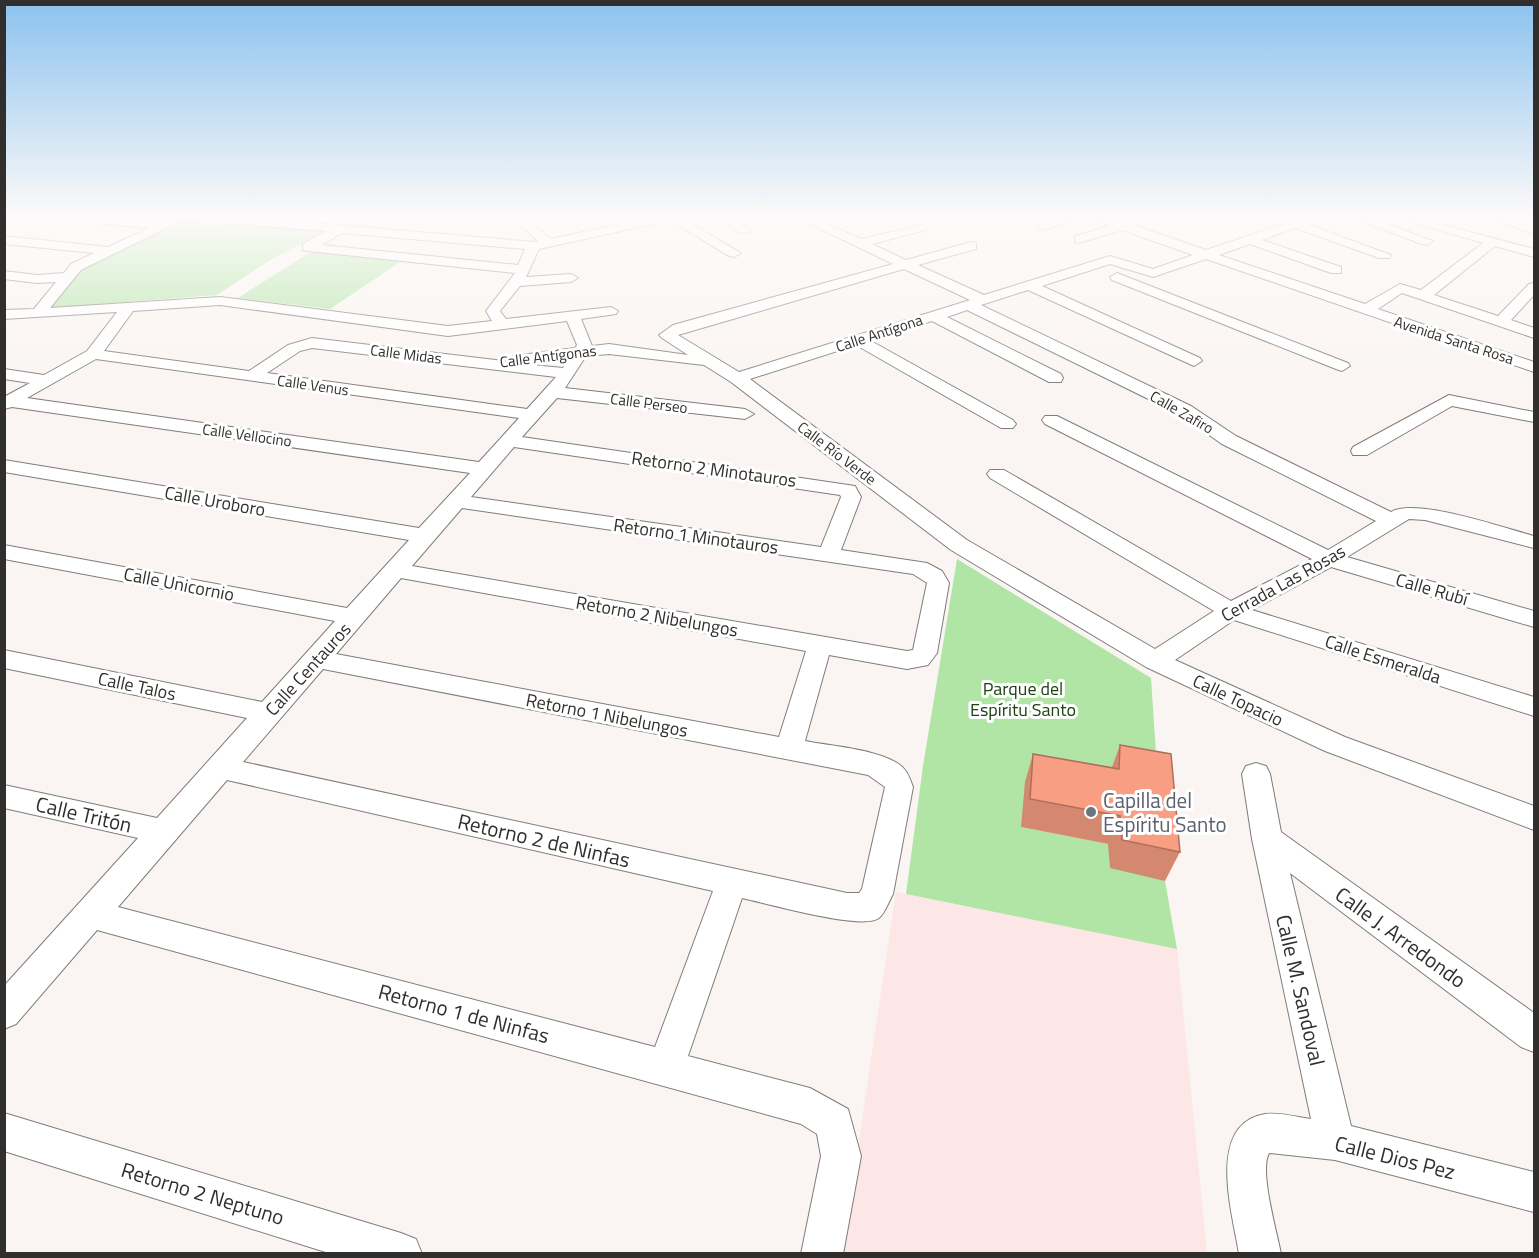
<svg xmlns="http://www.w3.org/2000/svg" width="1539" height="1258" font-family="'Titillium Web',sans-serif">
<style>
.education{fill:#fce6e6}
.green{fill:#b0e5a5}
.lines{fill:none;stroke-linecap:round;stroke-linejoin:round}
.minor-casing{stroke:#807c79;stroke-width:2}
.minor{fill:#fff;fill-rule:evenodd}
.wall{fill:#d58870}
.building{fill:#f89e82;stroke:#ae6f5b;stroke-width:1.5}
.worship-dot{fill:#6b7280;stroke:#fff;stroke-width:2}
.labels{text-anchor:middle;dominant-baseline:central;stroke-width:6;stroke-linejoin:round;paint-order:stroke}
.far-street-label{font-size:15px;fill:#312f2e;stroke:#fff}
.street-label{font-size:18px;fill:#312f2e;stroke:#fff}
.park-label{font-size:18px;fill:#1c4212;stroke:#fff}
.near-worship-label{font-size:21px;fill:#5b616d;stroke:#fff;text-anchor:start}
.near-street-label{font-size:21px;fill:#312f2e;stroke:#fff}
</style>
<rect width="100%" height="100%" fill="#faf5f2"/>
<path class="education" d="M 896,892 L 1177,949 L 1207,1253 L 842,1254 Z"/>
<g class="green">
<path d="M 180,220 L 324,231 L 267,262 L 217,295 L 49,308 L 88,262 Z"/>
<path d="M 312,251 L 403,260 L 330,309 L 238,298 Z"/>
<path d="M 957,559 L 1151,678 L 1158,783 L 1021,827 L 1108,844 L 1165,881 L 1177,949 L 906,894 L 923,766 Z"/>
</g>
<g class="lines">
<defs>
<g id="minor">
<path d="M 86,219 L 162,222 L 169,219 L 185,219 L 81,270 L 50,308 L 220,297 L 448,326 L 492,321 L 486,311 L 515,273 L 308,251 L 303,250 L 303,244 L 326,231 L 226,223 L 220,219 L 267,219 L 535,242 L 538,241 L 513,219 L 526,219 L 551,239 L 642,219 L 664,219 L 658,223 L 539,249 L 526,277 L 571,274 L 578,278 L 571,282 L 520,286 L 500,311 L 506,319 L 611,307 L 618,311 L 616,314 L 581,319 L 592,346 L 609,344 L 688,355 L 662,338 L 659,335 L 673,325 L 893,264 L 800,219 L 816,219 L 861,239 L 926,224 L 926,230 L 872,244 L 906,260 L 971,242 L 976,243 L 976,249 L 918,265 L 984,295 L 1110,256 L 1153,269 L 1193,255 L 1122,230 L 1079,243 L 1075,242 L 1075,236 L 1110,226 L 1095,219 L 1113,219 L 1128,223 L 1206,250 L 1298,219 L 1316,219 L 1307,224 L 1391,255 L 1389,258 L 1379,258 L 1295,228 L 1262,240 L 1341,267 L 1341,273 L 1331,273 L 1250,244 L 1219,255 L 1365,304 L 1400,284 L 1421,290 L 1483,243 L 1402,219 L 1421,219 L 1534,249 L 1534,257 L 1495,246 L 1434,295 L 1498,316 L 1529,284 L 1534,283 L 1534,295 L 1511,320 L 1534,328 L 1534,338 L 1402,293 L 1378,309 L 1534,362 L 1534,372 L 1206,259 L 1153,277 L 1110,264 L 1042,286 L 1200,358 L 1202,361 L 1194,366 L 1028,290 L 981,305 L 1191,406 L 1236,436 L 1391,512 C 1415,497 1504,528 1534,536 L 1534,548 L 1425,520 L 1409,519 L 1347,557 L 1534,611 L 1534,627 L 1331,567 L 1252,610 L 1534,697 L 1534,716 L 1234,620 L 1175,660 L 1345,737 L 1534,806 L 1534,830 L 1325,751 L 1146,667 L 951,550 L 731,382 L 704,365 L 609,354 L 586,356 L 565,388 L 745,409 L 754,414 L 745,419 L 557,398 L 522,437 L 855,486 L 861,497 L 841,550 L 927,563 L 942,571 L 949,583 L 937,653 L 928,665 L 907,669 L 829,655 L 805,741 C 829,746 890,750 905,770 C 909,775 911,782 913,787 L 893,894 C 889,901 885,913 879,918 C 862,931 766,903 742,898 L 688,1056 L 810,1088 L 848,1109 L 861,1156 L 843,1254 L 801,1254 L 821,1156 L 817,1134 L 801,1124 L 97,930 L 16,1024 L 4,1029 L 4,986 L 138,838 L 4,808 L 4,785 L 157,818 L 247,718 L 4,668 L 4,650 L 262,702 L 335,621 L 4,559 L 4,545 L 347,608 L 409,540 L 4,472 L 4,460 L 419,528 L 470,473 L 12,407 L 4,409 L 4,397 L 30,383 L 4,379 L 4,369 L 44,375 L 87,351 L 117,312 L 4,319 L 4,310 L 34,309 L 56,282 L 37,283 L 4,279 L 4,271 L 37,275 L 64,273 L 71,264 L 94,253 L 4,244 L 4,236 L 108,247 L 149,228 L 92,223 ZM 342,233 L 525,249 L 518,265 L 322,245 ZM 904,269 L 970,300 L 739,372 L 678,335 ZM 220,305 L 448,336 L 567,321 L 577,345 L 575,348 L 513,356 L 511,359 L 513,362 L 312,338 L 288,345 L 249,371 L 104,351 L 133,311 ZM 967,310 L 1179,414 L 1222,444 L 1376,521 L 1328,550 L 1057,416 L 1045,416 L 1042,420 L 1045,424 L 1312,559 L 1231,601 L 1004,470 L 990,470 L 987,474 L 990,478 L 1214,611 L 1155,649 L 967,540 L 750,379 L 856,345 L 1001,428 L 1013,428 L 1016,424 L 1013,420 L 871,341 L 932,321 L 1049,382 L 1061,382 L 1063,378 L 1061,374 L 947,317 ZM 312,348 L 556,377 L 527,409 L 267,373 L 300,351 ZM 569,358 L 563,368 L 522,364 ZM 96,359 L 519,418 L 479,462 L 27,398 ZM 514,447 L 840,495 L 841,497 L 821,547 L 471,497 ZM 462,508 L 913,574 L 927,583 L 913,650 L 907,651 L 412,566 ZM 401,578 L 806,651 L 779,737 L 336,654 ZM 323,669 L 868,775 L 885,787 L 862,889 L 859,893 L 847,893 L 243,762 ZM 227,780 L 713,891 L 655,1047 L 118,907 Z"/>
<path d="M 668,219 L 683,219 L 741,253 L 734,257 L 729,256 Z"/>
<path d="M 718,219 L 733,219 L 750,230 L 748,233 L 740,233 Z"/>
<path d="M 1057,219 L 1077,219 L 1043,230 L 1037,226 Z"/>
<path d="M 1175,219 L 1188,219 L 1182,223 Z"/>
<path d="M 1356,219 L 1374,219 L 1433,241 L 1427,245 L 1422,244 Z"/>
<path d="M 1491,219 L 1510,219 L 1534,226 L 1534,234 Z"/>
<path d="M 1117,273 L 1348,363 L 1350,366 L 1342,371 L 1336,369 L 1112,280 L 1110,277 Z"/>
<path d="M 1449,395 L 1534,412 L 1534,422 L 1452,406 L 1367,455 L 1353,455 L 1351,451 L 1353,447 Z"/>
<path d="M 1256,763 L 1266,766 L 1270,774 L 1281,832 L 1534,1013 L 1534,1052 L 1521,1047 L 1290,873 L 1351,1126 L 1534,1172 L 1534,1212 L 1335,1160 L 1269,1153 C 1259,1171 1277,1232 1281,1254 L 1239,1254 C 1233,1215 1205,1124 1265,1114 C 1278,1112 1297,1117 1311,1119 L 1252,839 L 1242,774 L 1246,766 Z"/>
<path d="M 4,1113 L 401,1233 L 416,1239 L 422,1254 L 332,1254 L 4,1151 Z"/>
</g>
</defs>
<use href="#minor" class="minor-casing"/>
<use href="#minor" class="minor"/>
</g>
<path class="wall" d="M 1120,745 L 1180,852 L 1165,881 L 1110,868 L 1108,844 L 1021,827 L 1025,782 L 1033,754 L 1112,767 Z"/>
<path class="building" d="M 1120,745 L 1171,754 L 1180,852 L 1122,840 L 1120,816 L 1030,799 L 1033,754 L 1119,769 Z"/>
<linearGradient id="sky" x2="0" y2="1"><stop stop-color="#8cc2ee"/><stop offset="0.55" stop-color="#fdfaf9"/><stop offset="1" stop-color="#fdfaf9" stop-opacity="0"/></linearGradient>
<rect width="1539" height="395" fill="url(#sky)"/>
<circle class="worship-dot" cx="1091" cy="812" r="6"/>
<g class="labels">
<g class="far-street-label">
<text transform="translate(879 333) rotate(-18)">Calle Antígona</text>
<text transform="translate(1454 340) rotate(18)">Avenida Santa Rosa</text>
<text transform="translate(406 354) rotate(7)">Calle Midas</text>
<text transform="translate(548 356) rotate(-7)">Calle Antígonas</text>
<text transform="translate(313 385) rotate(8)">Calle Venus</text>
<text transform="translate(649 403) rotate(7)">Calle Perseo</text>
<text transform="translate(1182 412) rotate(30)">Calle Zafiro</text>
<text transform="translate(247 435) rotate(8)">Calle Vellocino</text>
<text transform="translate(837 453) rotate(37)">Calle Río Verde</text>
</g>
<g class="street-label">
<text transform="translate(714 469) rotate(8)">Retorno 2 Minotauros</text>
<text transform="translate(215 501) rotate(10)">Calle Uroboro</text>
<text transform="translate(696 536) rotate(8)">Retorno 1 Minotauros</text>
<text transform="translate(1283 583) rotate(-29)">Cerrada Las Rosas</text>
<text transform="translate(179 584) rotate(11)">Calle Unicornio</text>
<text transform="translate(1432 589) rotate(16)">Calle Rubí</text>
<text transform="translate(657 616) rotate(10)">Retorno 2 Nibelungos</text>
<text transform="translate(1383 659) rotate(18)">Calle Esmeralda</text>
<text transform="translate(308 669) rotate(-48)">Calle Centauros</text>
<text transform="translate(137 686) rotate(12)">Calle Talos</text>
<text transform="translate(1238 700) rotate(25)">Calle Topacio</text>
<text transform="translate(607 715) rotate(11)">Retorno 1 Nibelungos</text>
</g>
<g class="park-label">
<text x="1023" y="688">Parque del<tspan x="1023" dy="21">Espíritu Santo</tspan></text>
</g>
<g class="near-worship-label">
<text x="1103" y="800">Capilla del<tspan x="1103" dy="24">Espíritu Santo</tspan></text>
</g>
<g class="near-street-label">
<text transform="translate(84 814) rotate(13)">Calle Tritón</text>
<text transform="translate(544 840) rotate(13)">Retorno 2 de Ninfas</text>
<text transform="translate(1401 937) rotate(36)">Calle J. Arredondo</text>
<text transform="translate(1301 990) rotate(77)">Calle M. Sandoval</text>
<text transform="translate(464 1013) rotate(15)">Retorno 1 de Ninfas</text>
<text transform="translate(1395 1157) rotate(14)">Calle Dios Pez</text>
<text transform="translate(203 1193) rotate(17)">Retorno 2 Neptuno</text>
</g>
</g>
<rect width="1539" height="1258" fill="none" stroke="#312f2e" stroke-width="12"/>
</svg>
